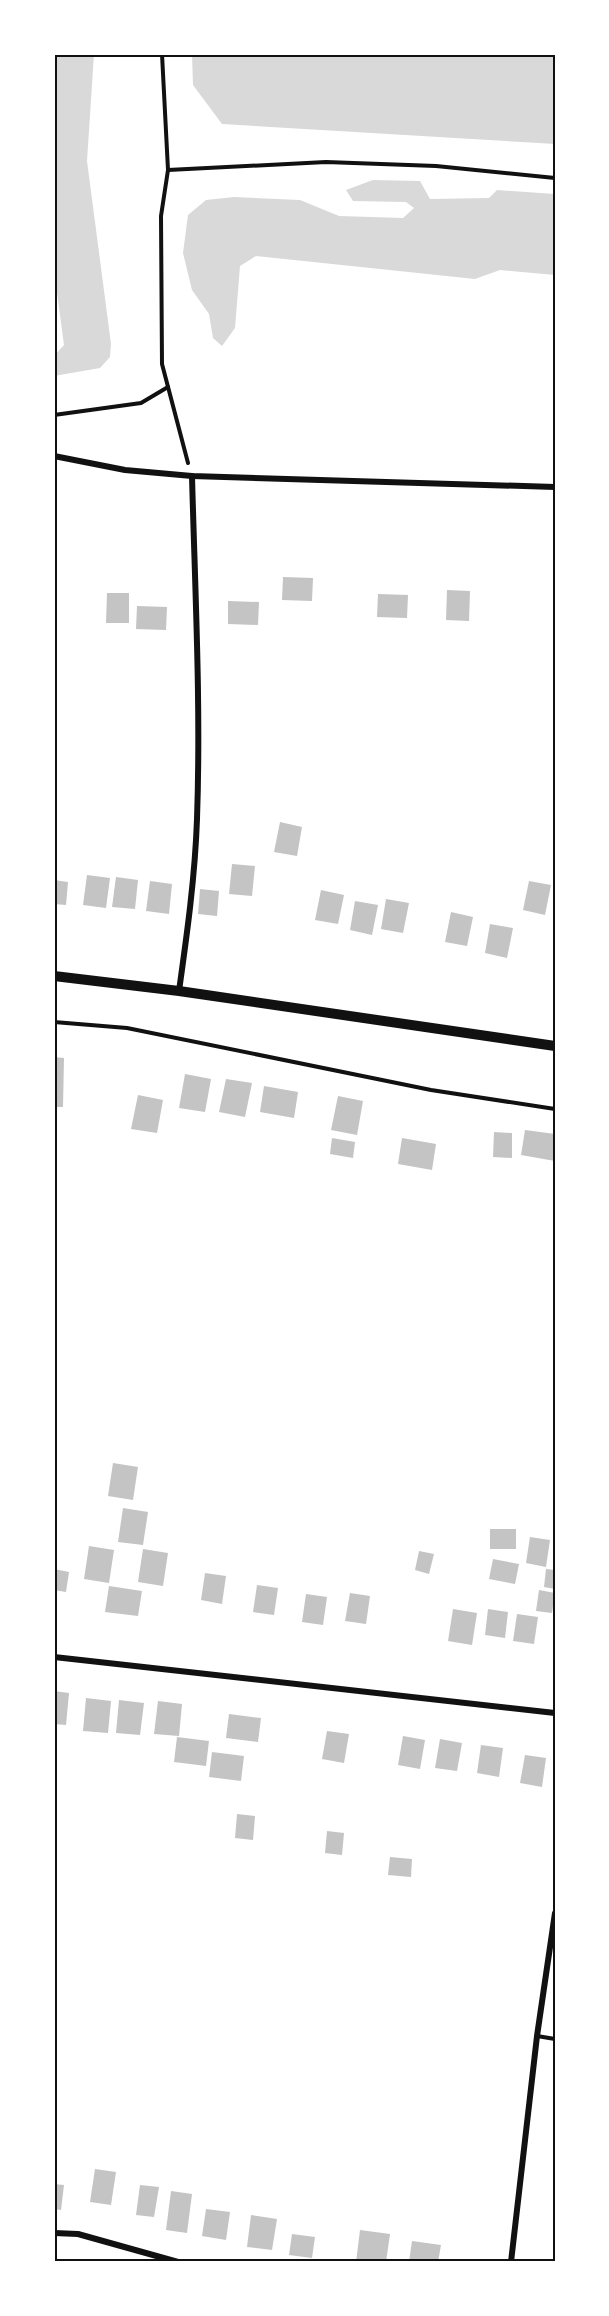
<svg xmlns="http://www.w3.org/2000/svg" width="609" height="2316" font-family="Inter,sans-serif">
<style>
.water{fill:#d9d9d9}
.building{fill:#c4c4c4}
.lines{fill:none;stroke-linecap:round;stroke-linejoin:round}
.path{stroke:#111;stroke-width:4}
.service{stroke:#111;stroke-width:4}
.minor{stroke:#111;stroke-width:6}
.tertiary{stroke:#111;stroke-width:10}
.neatline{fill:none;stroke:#111;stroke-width:2}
</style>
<rect width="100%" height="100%" fill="#fff"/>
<g class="water">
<path d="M 54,54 L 94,54 L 87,161 L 111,344 L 110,357 L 100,368 L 54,376 L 54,356 L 64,345 L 54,270 Z"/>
<path d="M 192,54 L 555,54 L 555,144 L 222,124 L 193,85 Z"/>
<path d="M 373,180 L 420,181 L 430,199 L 489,198 L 497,190 L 555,194 L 555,275 L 500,270 L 475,279 L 256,256 L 240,266 L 235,328 L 222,346 L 213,338 L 209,314 L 192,290 L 183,253 L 188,215 L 206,200 L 234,197 L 300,200 L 339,216 L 403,218 L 414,208 L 406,202 L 353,201 L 346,190 Z"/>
</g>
<g class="building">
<path d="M 283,577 L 313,578 L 312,601 L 282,600 Z"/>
<path d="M 447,590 L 470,591 L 469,621 L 446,620 Z"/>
<path d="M 107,593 L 129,593 L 129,623 L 106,623 Z"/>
<path d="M 378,594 L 408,595 L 407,618 L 377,617 Z"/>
<path d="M 228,601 L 259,602 L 258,625 L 228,624 Z"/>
<path d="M 137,606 L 167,607 L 166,630 L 136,629 Z"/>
<path d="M 280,822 L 302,827 L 297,856 L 274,852 Z"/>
<path d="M 232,864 L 255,866 L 252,896 L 229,894 Z"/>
<path d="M 87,875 L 110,878 L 106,908 L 83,905 Z"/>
<path d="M 116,877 L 138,880 L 135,909 L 112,907 Z"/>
<path d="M 54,880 L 68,882 L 66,905 L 54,904 Z"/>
<path d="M 150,881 L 172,884 L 169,914 L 146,911 Z"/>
<path d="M 529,881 L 551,885 L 545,915 L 523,910 Z"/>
<path d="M 200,889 L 219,891 L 217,916 L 198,914 Z"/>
<path d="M 321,890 L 344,895 L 338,924 L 315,920 Z"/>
<path d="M 386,899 L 409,903 L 403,933 L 381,929 Z"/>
<path d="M 355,901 L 378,905 L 372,935 L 350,930 Z"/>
<path d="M 451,912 L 473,917 L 467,946 L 445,942 Z"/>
<path d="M 490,924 L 513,928 L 507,958 L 485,953 Z"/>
<path d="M 54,1057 L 64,1058 L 63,1107 L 54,1107 Z"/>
<path d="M 185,1074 L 211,1079 L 205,1112 L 179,1108 Z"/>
<path d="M 226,1079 L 252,1083 L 245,1117 L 219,1112 Z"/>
<path d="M 264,1086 L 298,1092 L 294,1118 L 260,1112 Z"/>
<path d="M 138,1095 L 163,1100 L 157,1133 L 131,1129 Z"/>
<path d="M 338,1096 L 363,1101 L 357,1135 L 331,1130 Z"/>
<path d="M 525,1130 L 555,1134 L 555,1161 L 521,1155 Z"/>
<path d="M 494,1132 L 512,1133 L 512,1158 L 493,1157 Z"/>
<path d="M 332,1138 L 355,1142 L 353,1158 L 330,1154 Z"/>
<path d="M 402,1138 L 436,1144 L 432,1170 L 398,1164 Z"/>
<path d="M 113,1463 L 138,1467 L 133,1500 L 108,1496 Z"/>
<path d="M 123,1508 L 148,1512 L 143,1545 L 118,1542 Z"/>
<rect x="490" y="1529" width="26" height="20"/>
<path d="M 530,1537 L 550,1540 L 546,1567 L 526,1563 Z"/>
<path d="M 89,1546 L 114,1550 L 109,1583 L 84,1579 Z"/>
<path d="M 143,1549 L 168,1553 L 163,1586 L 138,1582 Z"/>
<path d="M 419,1551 L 434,1554 L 429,1574 L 415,1570 Z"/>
<path d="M 493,1559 L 519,1564 L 515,1584 L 489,1579 Z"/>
<path d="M 54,1569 L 69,1572 L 66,1592 L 54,1590 Z"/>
<path d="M 546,1569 L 555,1570 L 555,1589 L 544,1587 Z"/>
<path d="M 205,1573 L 226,1576 L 222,1604 L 201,1600 Z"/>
<path d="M 257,1585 L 278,1588 L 274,1615 L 253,1612 Z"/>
<path d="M 109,1586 L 142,1591 L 138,1616 L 105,1612 Z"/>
<path d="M 539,1590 L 555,1593 L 552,1613 L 536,1611 Z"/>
<path d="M 350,1593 L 370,1596 L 366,1624 L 345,1621 Z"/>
<path d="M 306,1594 L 327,1597 L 323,1625 L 302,1622 Z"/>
<path d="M 453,1609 L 477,1613 L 472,1645 L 448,1641 Z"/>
<path d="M 488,1609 L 508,1612 L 505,1638 L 485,1635 Z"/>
<path d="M 517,1614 L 538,1617 L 534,1644 L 513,1641 Z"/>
<path d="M 54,1691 L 69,1693 L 66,1725 L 54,1724 Z"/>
<path d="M 86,1698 L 111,1701 L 108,1733 L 83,1731 Z"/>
<path d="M 119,1700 L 144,1703 L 140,1735 L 116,1733 Z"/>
<path d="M 158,1701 L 182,1704 L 179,1736 L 154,1734 Z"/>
<path d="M 229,1714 L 261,1718 L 258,1742 L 226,1738 Z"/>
<path d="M 327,1731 L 349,1734 L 344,1763 L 322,1759 Z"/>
<path d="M 403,1736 L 425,1740 L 420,1769 L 398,1765 Z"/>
<path d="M 177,1737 L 209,1741 L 206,1766 L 174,1762 Z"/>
<path d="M 440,1739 L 462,1743 L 457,1771 L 435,1768 Z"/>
<path d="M 481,1745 L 503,1748 L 499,1777 L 477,1773 Z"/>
<path d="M 212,1752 L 244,1756 L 241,1781 L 209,1777 Z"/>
<path d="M 525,1755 L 546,1758 L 542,1787 L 520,1783 Z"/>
<path d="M 237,1814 L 255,1816 L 253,1840 L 235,1838 Z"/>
<path d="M 327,1831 L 344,1833 L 342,1855 L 325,1853 Z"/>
<path d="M 390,1857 L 412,1859 L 411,1877 L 388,1875 Z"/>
<path d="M 95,2169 L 116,2172 L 111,2205 L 90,2202 Z"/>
<path d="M 54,2184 L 64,2185 L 61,2210 L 54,2209 Z"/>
<path d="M 140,2185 L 159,2187 L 154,2217 L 136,2215 Z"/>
<path d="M 171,2191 L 192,2194 L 187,2233 L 166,2230 Z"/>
<path d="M 206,2209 L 230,2212 L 226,2240 L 202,2236 Z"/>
<path d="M 251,2215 L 277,2219 L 272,2250 L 247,2247 Z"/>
<path d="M 360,2230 L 390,2234 L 386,2262 L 356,2262 Z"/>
<path d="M 292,2234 L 315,2237 L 312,2258 L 289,2255 Z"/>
<path d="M 412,2241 L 441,2245 L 438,2262 L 409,2262 Z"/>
</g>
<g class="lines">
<g class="path">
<path d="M 162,54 L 168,170 L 161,216 L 162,364 L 188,463"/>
<path d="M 168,170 L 326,162 L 436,166 L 555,178"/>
<path d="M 54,415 L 141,403 L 168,387"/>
<path d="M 54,1022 L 127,1028 L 431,1090 L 555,1109"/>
</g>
<path class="service" d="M 537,2036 L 555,2039"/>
<g class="minor">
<path d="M 54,456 L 125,470 L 192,476 L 555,487"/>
<path d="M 179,991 C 187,934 195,877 197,819 C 201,705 195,590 192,476"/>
<path d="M 54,1657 L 555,1713"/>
<path d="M 54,2233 L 78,2234 L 178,2262"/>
<path d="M 511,2262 L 537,2036 L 555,1913"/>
</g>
<path class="tertiary" d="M 54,976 L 179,991 L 555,1046"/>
</g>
<rect width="609" height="2316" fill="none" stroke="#ffffff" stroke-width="111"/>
<rect x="56" y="56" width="498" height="2204" class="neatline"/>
</svg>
